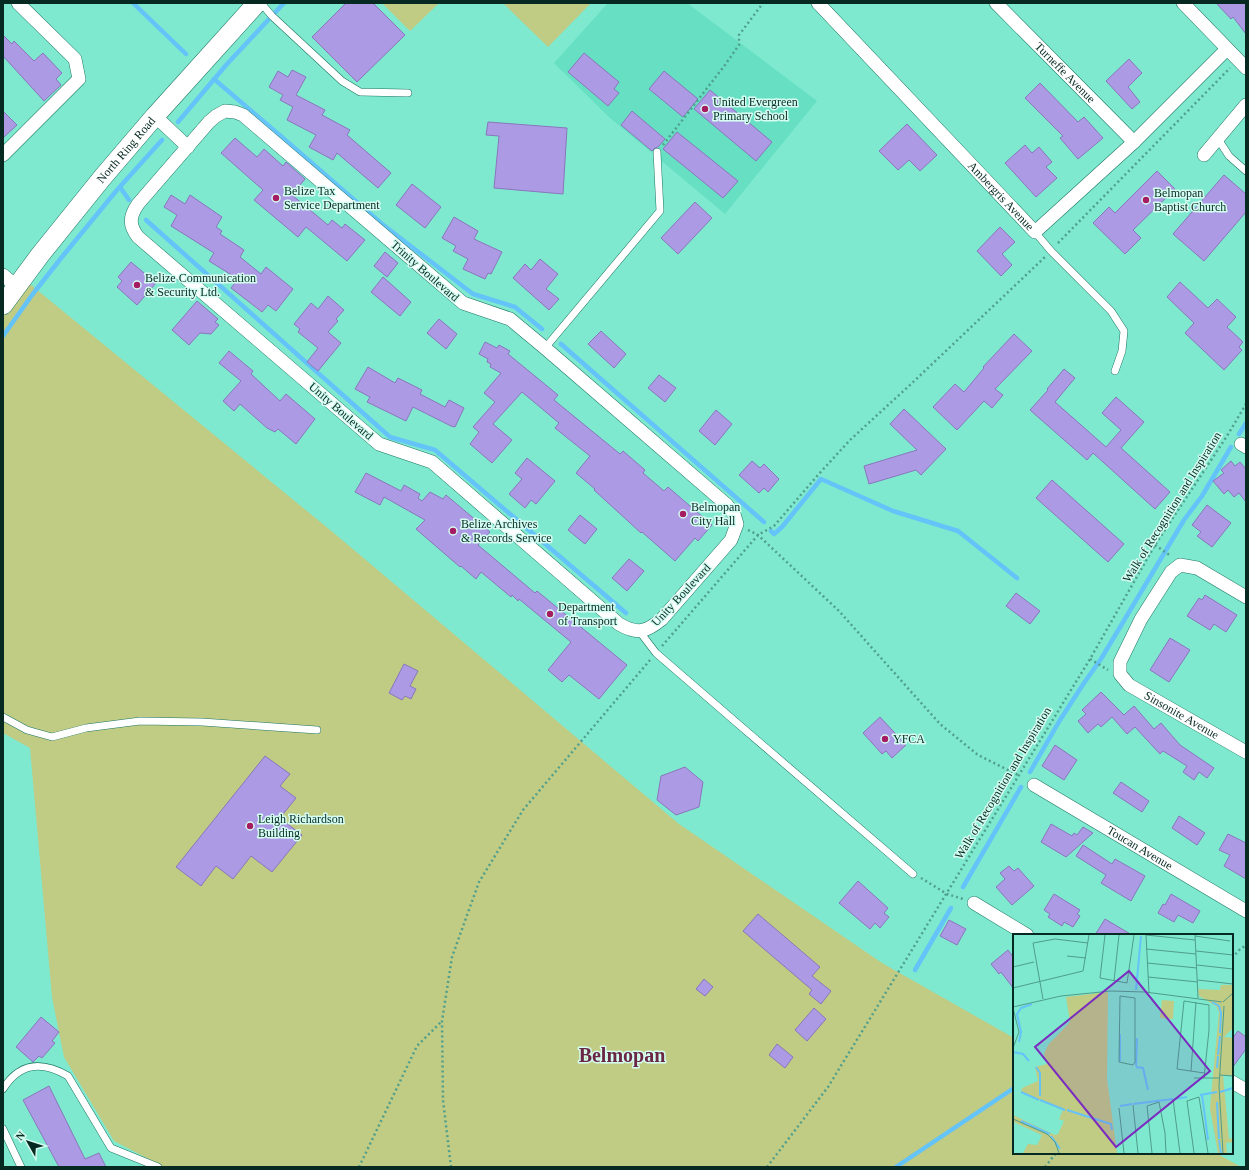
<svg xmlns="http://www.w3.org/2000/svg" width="1249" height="1170" font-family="Georgia,serif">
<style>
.built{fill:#66dfc3}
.green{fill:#c0cb83}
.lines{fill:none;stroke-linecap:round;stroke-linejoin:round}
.stream{stroke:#64c3f8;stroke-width:4.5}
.building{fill:#ad9ae4;stroke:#8976bd}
.lane-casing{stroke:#1d7563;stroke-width:8}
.street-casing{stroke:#1d7563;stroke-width:14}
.secondary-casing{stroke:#1d7563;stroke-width:20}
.path{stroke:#509f8c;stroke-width:2.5;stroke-dasharray:2 3;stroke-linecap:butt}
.lane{stroke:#fff;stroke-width:7}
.street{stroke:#fff;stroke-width:13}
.secondary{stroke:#fff;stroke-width:19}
.poi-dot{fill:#a61c63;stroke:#d6fdf2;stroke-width:1.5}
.labels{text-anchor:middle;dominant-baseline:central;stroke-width:3;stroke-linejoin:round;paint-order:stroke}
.street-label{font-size:12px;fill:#062a22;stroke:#d6fdf2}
.poi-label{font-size:12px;fill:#062a22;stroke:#d6fdf2;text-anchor:start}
.town-label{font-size:20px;font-weight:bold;fill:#692744;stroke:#d6fdf2}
.inset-river{fill:none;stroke:#64c3f8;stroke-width:2}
.inset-road{fill:none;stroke:#4e9d8a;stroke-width:1}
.view{fill:#7b2cbf;fill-opacity:0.15;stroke:#7b2cbf;stroke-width:2}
.inset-edge{fill:none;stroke:#062a22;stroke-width:2}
</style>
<rect width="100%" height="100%" fill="#7ee9cf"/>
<path class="built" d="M 608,3 L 687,3 L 817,101 L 725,214 L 609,117 L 554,63 Z"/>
<g class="green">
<path d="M 382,3 L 439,3 L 410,31 Z"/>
<path d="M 503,3 L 591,3 L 548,47 Z"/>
<path d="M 31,285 L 335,534 L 679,824 L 882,963 L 1014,1038 L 1014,1153 L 1216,1153 L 1241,1167 L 164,1167 L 114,1141 L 64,1057 L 52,997 L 30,748 L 3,733 L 3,305 L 17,287 Z"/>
</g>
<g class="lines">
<g class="stream">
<path d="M 133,3 L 186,54"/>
<path d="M 214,79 L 283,138 L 382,224 L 473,294 L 515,307 L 542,329"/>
<path d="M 178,122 L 227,64 L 284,3"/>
<path d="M 120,187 L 129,200"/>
<path d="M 146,220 L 390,437 L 435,450 L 626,613"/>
<path d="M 3,336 L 32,295 L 62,257 L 117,190 L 162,140"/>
<path d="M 561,344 L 764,522"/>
<path d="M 1239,434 L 1246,423"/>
<path d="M 771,531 L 774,534 L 782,527 L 821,479 L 893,511 L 958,531 L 1017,578"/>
<path d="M 1030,772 L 1060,720 L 1084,683 L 1101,659 L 1184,520 L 1202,496 L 1231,447"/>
<path d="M 963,887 L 1021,787"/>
<path d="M 915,970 L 951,908"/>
<path d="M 896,1167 L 1014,1088"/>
</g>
</g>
<g class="building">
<path d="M 346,3 L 373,3 L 405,35 L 357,82 L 312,37 Z"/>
<path d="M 1216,3 L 1246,3 L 1246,34 L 1233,17 L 1231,19 Z"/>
<path d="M 3,35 L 12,44 L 14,41 L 34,61 L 43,53 L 62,73 L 56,79 L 61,85 L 44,101 L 3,56 Z"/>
<path d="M 584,53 L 619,82 L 614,89 L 619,93 L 608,106 L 568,72 Z"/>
<path d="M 1129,59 L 1142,73 L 1128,87 L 1140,102 L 1132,109 L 1106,81 Z"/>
<path d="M 292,70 L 306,77 L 296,95 L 325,110 L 322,115 L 350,130 L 347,135 L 391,173 L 378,188 L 337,153 L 333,160 L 309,147 L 316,135 L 287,120 L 293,107 L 280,100 L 283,95 L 269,87 L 278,71 L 288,77 Z"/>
<path d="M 664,71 L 698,99 L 683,117 L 649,89 Z"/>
<path d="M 1040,83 L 1078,122 L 1084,117 L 1103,138 L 1078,159 L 1060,138 L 1063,136 L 1025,98 Z"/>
<path d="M 710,90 L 772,142 L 756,161 L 694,109 Z"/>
<path d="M 3,111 L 17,125 L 3,138 Z"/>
<path d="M 632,111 L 665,139 L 658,147 L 655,148 L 652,151 L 621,125 Z"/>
<path d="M 488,122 L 567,128 L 563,194 L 494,188 L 499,136 L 486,135 Z"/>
<path d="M 907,124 L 937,155 L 920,171 L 909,160 L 898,170 L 879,151 Z"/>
<path d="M 677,132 L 738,181 L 723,198 L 663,149 Z"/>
<path d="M 235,138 L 257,157 L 264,149 L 283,166 L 286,162 L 305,179 L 292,195 L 328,225 L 332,220 L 342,228 L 345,224 L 365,240 L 347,261 L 306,227 L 298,237 L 254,200 L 263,190 L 221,153 Z"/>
<path d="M 1025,145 L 1032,153 L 1039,147 L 1052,162 L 1046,167 L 1057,178 L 1036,197 L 1005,163 Z"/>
<path d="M 1157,171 L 1175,189 L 1133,230 L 1141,238 L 1125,254 L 1093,223 L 1109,207 L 1115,213 Z"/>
<path d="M 1224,175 L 1246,194 L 1246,212 L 1204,261 L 1173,234 Z"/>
<path d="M 412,184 L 441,207 L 425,228 L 396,205 Z"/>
<path d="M 171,195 L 185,204 L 190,195 L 222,217 L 216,227 L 222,231 L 220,234 L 244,250 L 240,257 L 261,274 L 266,267 L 293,289 L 276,311 L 268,305 L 262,312 L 231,288 L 238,279 L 209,261 L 214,253 L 171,226 L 177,215 L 164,207 Z"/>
<path d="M 695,202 L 712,218 L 678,254 L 661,238 Z"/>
<path d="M 454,217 L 478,231 L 474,239 L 502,252 L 491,274 L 488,273 L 485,279 L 463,269 L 468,259 L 453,251 L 456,246 L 442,238 Z"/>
<path d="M 1000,227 L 1015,242 L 1002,254 L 1012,265 L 1001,276 L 977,251 Z"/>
<path d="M 385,252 L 398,263 L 387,277 L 374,266 Z"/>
<path d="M 540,259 L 558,274 L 546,289 L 559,299 L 549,310 L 513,278 L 525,264 L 531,270 Z"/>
<path d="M 131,262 L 156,283 L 137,305 L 117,287 L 122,281 L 118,277 Z"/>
<path d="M 383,277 L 411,302 L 400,316 L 371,292 Z"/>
<path d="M 1180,282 L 1208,308 L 1217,299 L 1236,317 L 1227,327 L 1243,342 L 1239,347 L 1242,350 L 1224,370 L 1185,333 L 1194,323 L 1167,297 Z"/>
<path d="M 328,296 L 344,310 L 336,319 L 338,321 L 328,332 L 341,343 L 318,371 L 307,362 L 318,348 L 298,332 L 300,329 L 294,324 L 311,303 L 318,309 Z"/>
<path d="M 197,301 L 218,319 L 215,322 L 219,325 L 211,334 L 200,333 L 189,345 L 172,330 Z"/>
<path d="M 439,319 L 457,334 L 446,349 L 427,333 Z"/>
<path d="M 601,331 L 626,354 L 614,368 L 588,344 Z"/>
<path d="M 1014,334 L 1032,351 L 995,389 L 1003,395 L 992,408 L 984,401 L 957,430 L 933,407 L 955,384 L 964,392 L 984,368 L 983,367 Z"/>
<path d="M 485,342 L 497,348 L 499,345 L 510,351 L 508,354 L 558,395 L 554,400 L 620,454 L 623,451 L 645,470 L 643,473 L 664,491 L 668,487 L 712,525 L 698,541 L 695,538 L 675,561 L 642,532 L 641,533 L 594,490 L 595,489 L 576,473 L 590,456 L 555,428 L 559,423 L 522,392 L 493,424 L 512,440 L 492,463 L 470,444 L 479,432 L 473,427 L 495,402 L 484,393 L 501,373 L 490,367 L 491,364 L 487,362 L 488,359 L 479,354 Z"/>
<path d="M 229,351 L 253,371 L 251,374 L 280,401 L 286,394 L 315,419 L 296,444 L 278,429 L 275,432 L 267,428 L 240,404 L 234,411 L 223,401 L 241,381 L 219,363 Z"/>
<path d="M 368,367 L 395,383 L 398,378 L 422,390 L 420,394 L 445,407 L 449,400 L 464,408 L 455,427 L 451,426 L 413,407 L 406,421 L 367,402 L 370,397 L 355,389 Z"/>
<path d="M 1064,369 L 1075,378 L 1055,402 L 1106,447 L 1121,430 L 1102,413 L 1116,397 L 1144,422 L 1121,448 L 1170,492 L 1155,509 L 1093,453 L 1087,460 L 1030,410 L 1048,390 L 1047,389 Z"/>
<path d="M 659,375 L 676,388 L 665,402 L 648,388 Z"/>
<path d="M 904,409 L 946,449 L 921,475 L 916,470 L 869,484 L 864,466 L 917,450 L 890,424 Z"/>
<path d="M 716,410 L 732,424 L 715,445 L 699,431 Z"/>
<path d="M 527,458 L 555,481 L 536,504 L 531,500 L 525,508 L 509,494 L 522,479 L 515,473 Z"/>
<path d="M 752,461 L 760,468 L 764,464 L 779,479 L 768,492 L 764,488 L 759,493 L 739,475 Z"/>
<path d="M 1231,461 L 1235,466 L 1240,462 L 1246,469 L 1246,502 L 1239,493 L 1234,497 L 1228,490 L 1224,494 L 1213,481 L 1224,473 L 1221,470 Z"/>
<path d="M 366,473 L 401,491 L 404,485 L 420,494 L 418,498 L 422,501 L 430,492 L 443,499 L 446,495 L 490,532 L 478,545 L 535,593 L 537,591 L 627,665 L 599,699 L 569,675 L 562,682 L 548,670 L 571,642 L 519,599 L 518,601 L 512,595 L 511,597 L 481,572 L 476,579 L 461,566 L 460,567 L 416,529 L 425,520 L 384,497 L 380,505 L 355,492 Z"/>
<path d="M 1052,480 L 1124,544 L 1108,562 L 1036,498 Z"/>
<path d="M 1207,505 L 1231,523 L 1212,547 L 1197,536 L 1201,532 L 1192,525 Z"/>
<path d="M 580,515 L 597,529 L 585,544 L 568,530 Z"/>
<path d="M 629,559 L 644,571 L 627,591 L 612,578 Z"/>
<path d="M 1016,593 L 1040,611 L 1030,624 L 1006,606 Z"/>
<path d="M 1205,595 L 1237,615 L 1226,632 L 1214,624 L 1210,630 L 1187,616 L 1199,598 L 1202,600 Z"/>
<path d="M 1170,638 L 1190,650 L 1169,682 L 1150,670 Z"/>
<path d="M 404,664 L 418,671 L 410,686 L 416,689 L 411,699 L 405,696 L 402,700 L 389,693 Z"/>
<path d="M 1101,692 L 1124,715 L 1134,706 L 1154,729 L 1161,723 L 1180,745 L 1214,768 L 1207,778 L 1199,772 L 1194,780 L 1183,772 L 1187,766 L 1163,751 L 1160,754 L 1135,727 L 1127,734 L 1112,717 L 1101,727 L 1098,724 L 1088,733 L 1078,721 L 1086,714 L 1082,710 Z"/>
<path d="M 880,717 L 906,745 L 892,758 L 886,751 L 882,754 L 863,733 Z"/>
<path d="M 1055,745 L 1077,760 L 1064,780 L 1042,766 Z"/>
<path d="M 265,756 L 290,774 L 280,786 L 296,798 L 280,818 L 302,835 L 272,872 L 251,856 L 233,879 L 216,866 L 201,886 L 176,867 Z"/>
<path d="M 685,767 L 703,782 L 699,807 L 676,815 L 657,800 L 661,776 Z"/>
<path d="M 1121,782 L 1149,801 L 1142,812 L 1113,793 Z"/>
<path d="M 1179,816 L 1205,833 L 1197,845 L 1172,828 Z"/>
<path d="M 1051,824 L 1072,836 L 1074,833 L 1077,835 L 1083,827 L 1093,833 L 1066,857 L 1041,842 Z"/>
<path d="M 1228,834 L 1246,843 L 1246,879 L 1224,866 L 1230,855 L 1219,850 Z"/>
<path d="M 1083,845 L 1112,864 L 1115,859 L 1145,876 L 1131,901 L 1101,883 L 1106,875 L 1076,856 Z"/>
<path d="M 1009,866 L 1014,871 L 1018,868 L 1034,886 L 1012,905 L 996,887 L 1005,879 L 1000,873 Z"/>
<path d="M 858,881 L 888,908 L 884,913 L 889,917 L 880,928 L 875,923 L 870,929 L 839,903 Z"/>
<path d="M 1054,894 L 1080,910 L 1077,914 L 1080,916 L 1073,927 L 1064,922 L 1062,926 L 1048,917 L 1050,914 L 1044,910 Z"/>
<path d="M 1171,894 L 1200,911 L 1193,923 L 1178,915 L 1174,922 L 1158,913 L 1163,904 L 1165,905 Z"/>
<path d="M 758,914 L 820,967 L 812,976 L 831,991 L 821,1004 L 809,994 L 812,990 L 743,931 Z"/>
<path d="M 1105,919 L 1132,935 L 1095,935 Z"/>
<path d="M 949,920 L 966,929 L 957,945 L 940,936 Z"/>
<path d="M 1008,950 L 1014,958 L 1014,989 L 1001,972 L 999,974 L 991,964 Z"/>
<path d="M 704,979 L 713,987 L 705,996 L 696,989 Z"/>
<path d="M 814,1008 L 826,1019 L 807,1041 L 795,1030 Z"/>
<path d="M 41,1017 L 59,1032 L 52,1041 L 55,1043 L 42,1058 L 39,1056 L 33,1062 L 16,1047 Z"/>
<path d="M 1238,1031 L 1246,1037 L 1246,1049 L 1232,1068 L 1232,1039 Z"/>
<path d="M 777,1044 L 793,1057 L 785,1068 L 769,1055 Z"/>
<path d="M 49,1086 L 85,1159 L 99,1153 L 106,1167 L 59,1167 L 23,1100 Z"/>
</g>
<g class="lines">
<defs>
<g id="lane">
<path d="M 261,3 L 272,16 L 342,81 L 360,92 L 408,93"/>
<path d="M 1218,139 L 1229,156 L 1246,171"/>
<path d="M 1035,232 L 1051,251 L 1111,311 L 1124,331 L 1122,351 L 1115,371"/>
<path d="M 545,348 L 660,211 L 657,152"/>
<path d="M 640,632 L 656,653 L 737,723 L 913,874"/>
<path d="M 3,717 L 27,730 L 52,737 L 86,728 L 140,721 L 202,722 L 317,730"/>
<path d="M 3,1089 C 20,1062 42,1061 68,1076 L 111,1148 L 158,1167"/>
<path d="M 3,1129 L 21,1167"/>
</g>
<g id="street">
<path id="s1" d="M 818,3 L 1035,232 L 1134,142 L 1227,49"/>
<path id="s2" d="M 996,3 L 1134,142"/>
<path d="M 1183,3 L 1246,68"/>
<path d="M 225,111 L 235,112 L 243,115 L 463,303 L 510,319 L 545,348 L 727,505 L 734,514 L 737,524 L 731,540 L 662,619 C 646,632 638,635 619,624 L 432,462 L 379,444 L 138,237 C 129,225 129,217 138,204 L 209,122 L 216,116 Z"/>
<path d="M 155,116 L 188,147"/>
<path d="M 3,155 L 79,79 L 75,59 L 18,3"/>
<path d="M 1204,155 L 1246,105"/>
<path d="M 3,275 L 17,287"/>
<path d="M 1241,444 L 1246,447"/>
<path id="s3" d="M 1246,597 L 1197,568 L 1180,565 L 1171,572 L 1141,619 L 1120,662 L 1120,674 L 1129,685 L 1246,752"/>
<path id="s4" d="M 1034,785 L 1246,911"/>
<path d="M 974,903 L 1027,935"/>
<path d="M 1232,1082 L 1246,1090"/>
</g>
<g id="secondary">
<path id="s5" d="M 3,305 L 40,255 L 102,178 L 155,116 L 257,3"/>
</g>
</defs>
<use href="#lane" class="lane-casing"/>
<use href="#street" class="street-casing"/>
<use href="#secondary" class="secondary-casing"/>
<g class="path">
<path d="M 663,145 L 725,65 L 739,45 L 739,35 L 763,3"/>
<path d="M 1058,243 L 1230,68"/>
<path d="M 748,530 L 758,535 L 839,611 L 940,724 L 978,755 L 1018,775"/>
<path d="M 1155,545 L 1171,556"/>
<path d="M 662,646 L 758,535 L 774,526 L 818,475 L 850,440 L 910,385 L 1045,257"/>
<path d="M 1090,659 L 1108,670"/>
<path d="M 921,878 L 947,894 L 963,899"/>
<path d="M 1232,958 L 1241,948 L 1246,946"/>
<path d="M 359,1167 L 417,1046 L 442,1021"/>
<path d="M 451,1167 L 443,1100 L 442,1021 L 452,957 L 479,882 L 523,810 L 650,660"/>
<path d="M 767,1167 L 828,1087 L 1090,659 L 1155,545 L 1227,436 L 1246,404"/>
<path d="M 1045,1167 L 1056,1153"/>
</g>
<use href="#lane" class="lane"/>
<use href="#street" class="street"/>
<use href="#secondary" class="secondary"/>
</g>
<g class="poi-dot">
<circle cx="705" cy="109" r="4"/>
<circle cx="276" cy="198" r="4"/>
<circle cx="1146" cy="200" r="4"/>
<circle cx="137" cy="285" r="4"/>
<circle cx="683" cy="514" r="4"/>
<circle cx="453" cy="531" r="4"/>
<circle cx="550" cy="614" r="4"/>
<circle cx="885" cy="739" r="4"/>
<circle cx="250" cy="826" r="4"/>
</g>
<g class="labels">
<g class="street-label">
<text stroke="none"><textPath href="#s2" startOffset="98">Turneffe Avenue</textPath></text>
<text stroke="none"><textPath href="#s5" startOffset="198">North Ring Road</textPath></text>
<text stroke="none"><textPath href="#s1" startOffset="266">Ambergris Avenue</textPath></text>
<text transform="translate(425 271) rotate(41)">Trinity Boulevard</text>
<text transform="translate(341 411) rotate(41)">Unity Boulevard</text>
<text transform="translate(1172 507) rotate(-58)">Walk of Recognition and Inspiration</text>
<text transform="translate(681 595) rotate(-47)">Unity Boulevard</text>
<text stroke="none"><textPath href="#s3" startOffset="276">Sinsonite Avenue</textPath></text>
<text transform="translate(1003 783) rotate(-59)">Walk of Recognition and Inspiration</text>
<text stroke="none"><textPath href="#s4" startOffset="123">Toucan Avenue</textPath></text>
</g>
<g class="poi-label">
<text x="713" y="102">United Evergreen<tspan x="713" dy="14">Primary School</tspan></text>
<text x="284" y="191">Belize Tax<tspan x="284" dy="14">Service Department</tspan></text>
<text x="1154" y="193">Belmopan<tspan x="1154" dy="14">Baptist Church</tspan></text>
<text x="145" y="278">Belize Communication<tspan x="145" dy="14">&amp; Security Ltd.</tspan></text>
<text x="691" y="507">Belmopan<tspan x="691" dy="14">City Hall</tspan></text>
<text x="461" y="524">Belize Archives<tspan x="461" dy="14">&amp; Records Service</tspan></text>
<text x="558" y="607">Department<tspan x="558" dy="14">of Transport</tspan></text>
<text x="893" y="739">YFCA</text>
<text x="258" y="819">Leigh Richardson<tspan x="258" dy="14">Building</tspan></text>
</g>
<g class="town-label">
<text x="622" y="1055">Belmopan</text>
</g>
</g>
<g transform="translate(1013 934)">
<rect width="220" height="220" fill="#7ee9cf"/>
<path d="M 208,51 L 220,51 L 220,94 L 211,103 L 220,104 L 220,142 L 210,141 L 216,205 L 220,204 L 220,208 L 213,209 L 214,219 L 205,219 L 197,174 L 206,78 L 203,72 L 186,62 L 185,55 L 207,56 ZM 95,58 L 94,145 L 104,219 L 10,219 L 15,210 L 24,211 L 29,201 L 0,188 L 0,181 L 42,201 L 45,200 L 51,187 L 46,185 L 50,176 L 8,158 L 9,154 L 25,147 L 22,133 L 34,130 L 31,120 L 35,111 L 57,88 L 53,63 ZM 149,66 L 161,67 L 160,85 L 147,84 Z" fill="#c0cb83"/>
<path class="inset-river" d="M 123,56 L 128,2M 199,68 L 206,72 L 208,79 L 207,99M 6,108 L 8,98 L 4,80 L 8,74 L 19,70M 0,118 L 10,120 L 16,127M 205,121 L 207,102M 107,127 L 107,100M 123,132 L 124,104M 23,133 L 27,139 L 27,162M 123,133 L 130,134 L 135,156M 204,134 L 205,122M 8,158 L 26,166M 207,158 L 220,154M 187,161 L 204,158M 189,161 L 195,206M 161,165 L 174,163M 27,166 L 52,176M 204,168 L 206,205M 120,170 L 160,165M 107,172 L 119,170M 54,176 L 98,190 L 99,196M 8,187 L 37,200M 38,202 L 47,215M 206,206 L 208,219"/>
<path class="inset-road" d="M 92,1 L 87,44 L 114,49 L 121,1M 133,1 L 136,58M 133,1 L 182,6M 182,1 L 185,64M 182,2 L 217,7M 133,15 L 183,20M 183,17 L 220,21M 54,22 L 73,24M 134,29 L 184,34M 184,31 L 220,35M 0,33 L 21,28M 135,43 L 185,48M 185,46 L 220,50M 101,47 L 106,1M 0,54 L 70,37 L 76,1M 107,62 L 122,64 L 122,128 L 120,131 L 106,128 ZM 30,65 L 20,9 L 42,5 L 75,9M 210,68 L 220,59M 0,73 L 48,62 L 98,57 L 132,58 L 209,68M 0,74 L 6,98 L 0,114M 178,137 L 183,68M 207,141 L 220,142M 181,144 L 206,144M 191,144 L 196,96 L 196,71 L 171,67 L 164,135 L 191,139M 160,165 L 167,219M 120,171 L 125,219M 106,174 L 111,219M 0,185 L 34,200 L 42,208 L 46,219M 139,219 L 134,172 L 146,168 L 152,199 L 153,219M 181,219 L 174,167 L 186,163 L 195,219M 210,219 L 206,152 L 211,72"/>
<path class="view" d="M 116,37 L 197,137 L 103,213 L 22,113 Z"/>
<rect width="220" height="220" class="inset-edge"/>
</g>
<rect width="1249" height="1170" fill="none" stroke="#062a22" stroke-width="8"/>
<g transform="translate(28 1142) rotate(309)" stroke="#d6fdf2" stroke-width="3" paint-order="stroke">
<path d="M0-3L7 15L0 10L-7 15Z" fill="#062a22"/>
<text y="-6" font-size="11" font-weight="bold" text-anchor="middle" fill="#062a22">N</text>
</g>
</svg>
